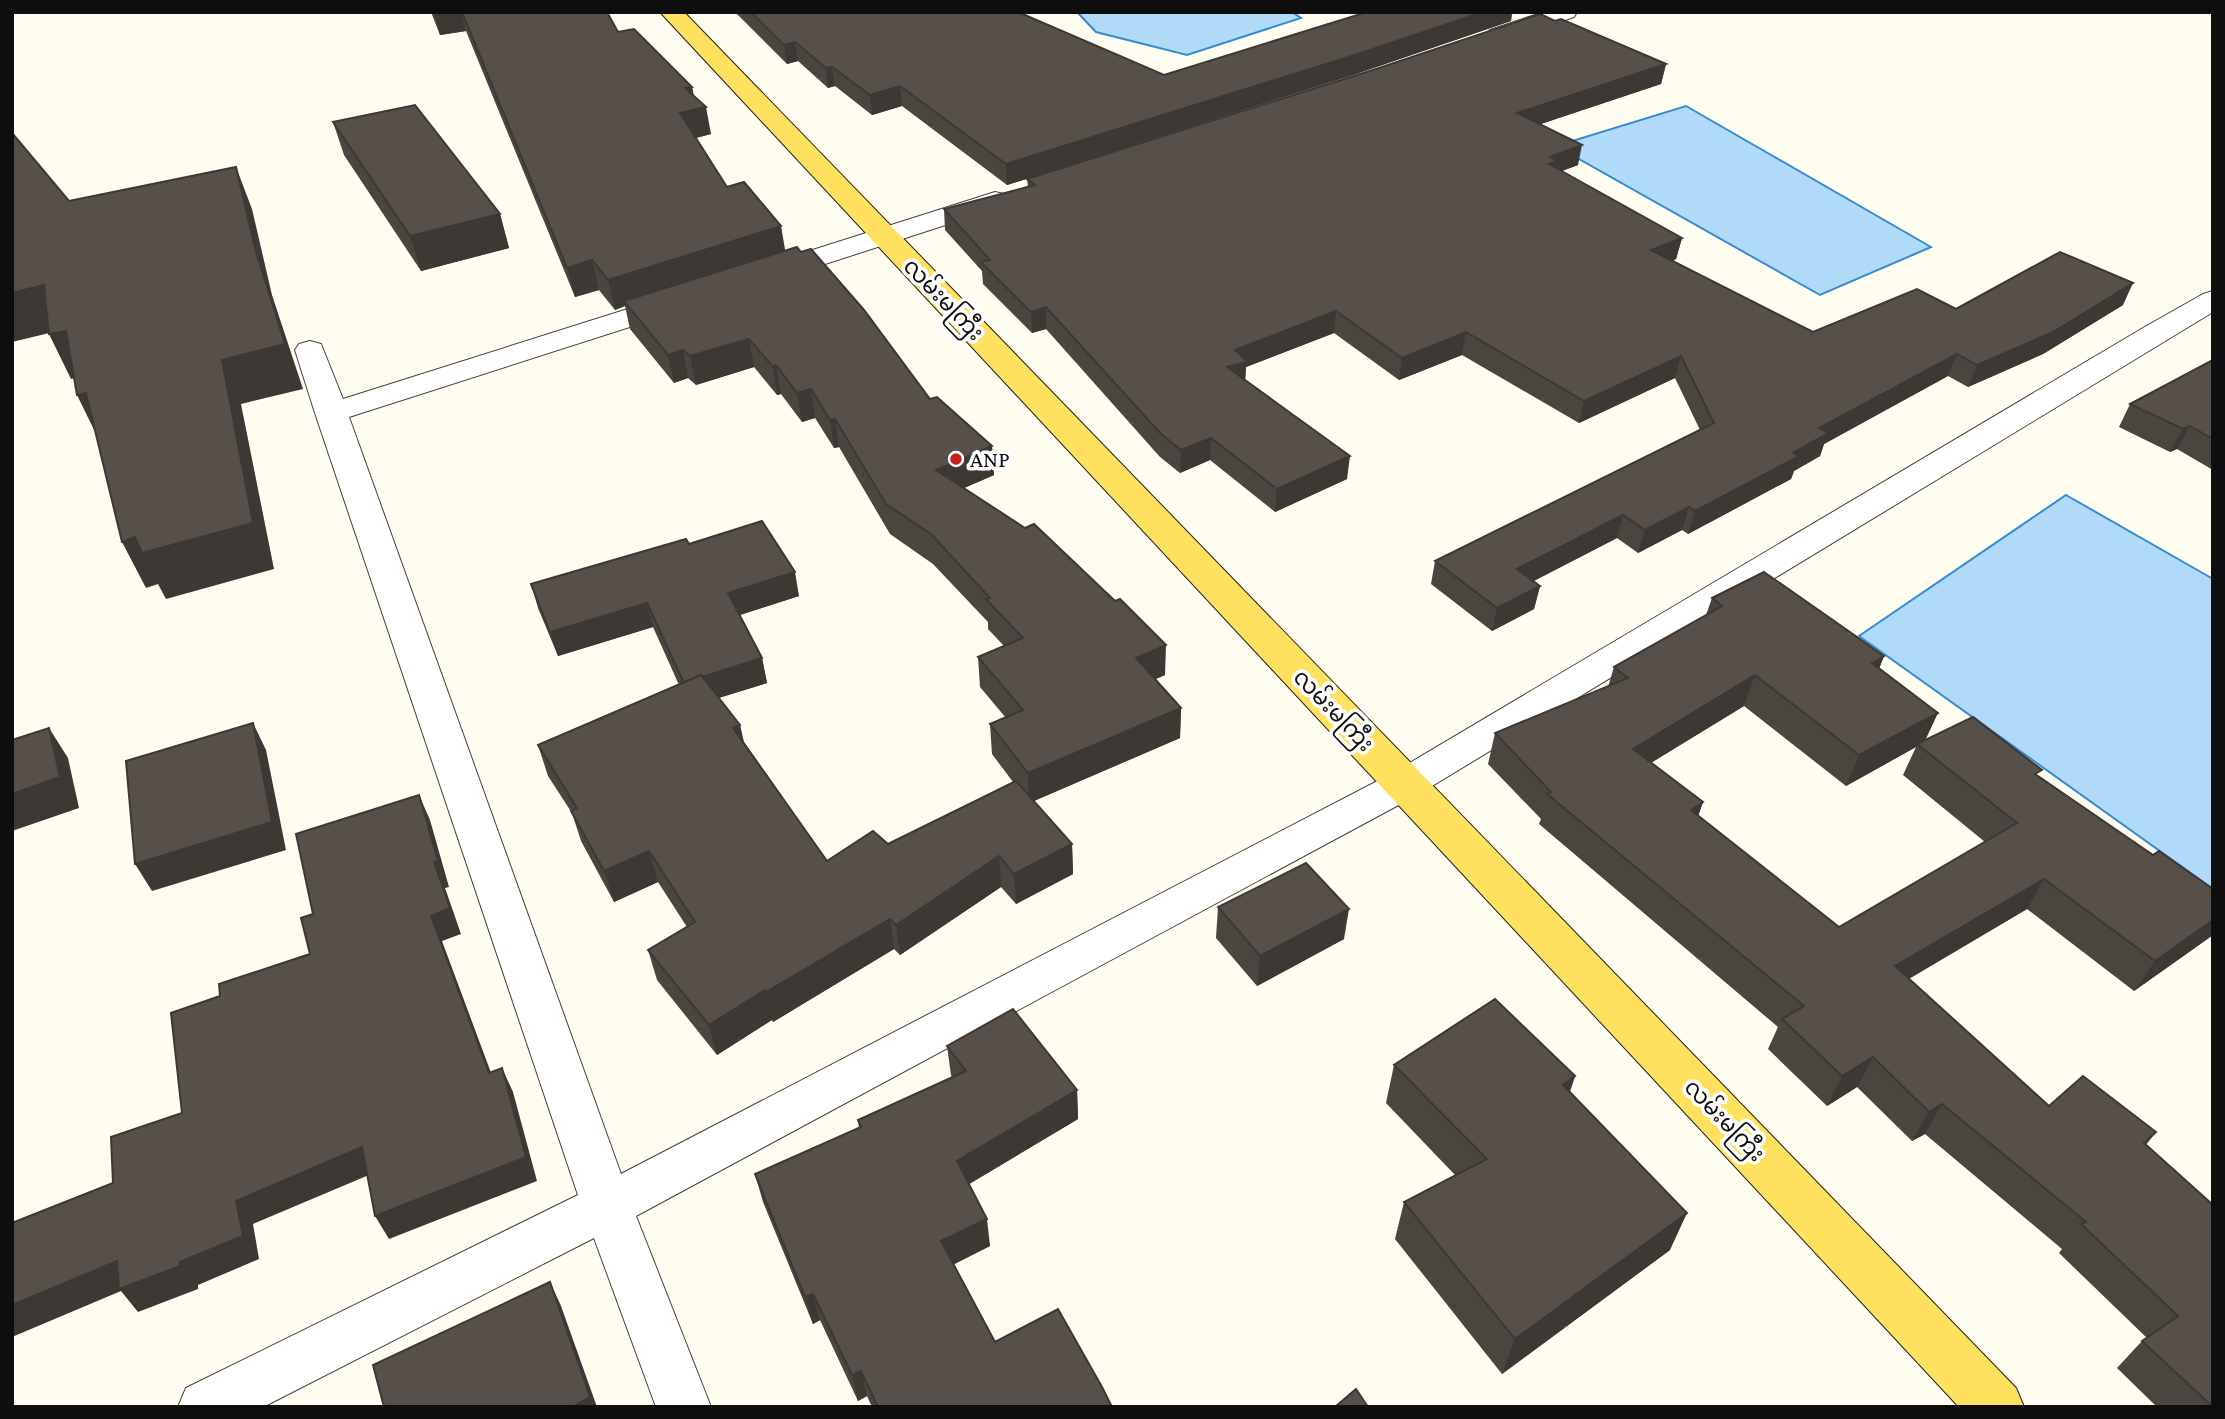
<svg xmlns="http://www.w3.org/2000/svg" width="2225" height="1419" font-family="'Crimson Pro','Noto Sans Myanmar',serif">
<style>
.water{fill:#b1daf9;stroke:#348cd4;stroke-width:2}
.lines{fill:none;stroke-linecap:round;stroke-linejoin:round}
.street-casing{stroke:#414141;stroke-width:2}
.primary-casing{stroke:#1f1f1f;stroke-width:2}
.street{fill:#fff;fill-rule:evenodd}
.primary{fill:#ffe15f;fill-rule:evenodd}
.wall{fill:#4b4540;fill-rule:evenodd}
.shaded-wall{fill:#3d3834}
.building{fill:#57504a;stroke:#3d3834;stroke-width:2}
.poi-dot{fill:#c51f1e;stroke:#fff;stroke-width:2.5}
.labels{text-anchor:middle;dominant-baseline:central;stroke-width:7;stroke-linejoin:round;paint-order:stroke}
.street-label{font-size:23px;fill:#0e0e0e;stroke:#fff}
.poi-label{font-size:23px;fill:#0e0e0e;stroke:#fff;text-anchor:start}
</style>
<rect width="100%" height="100%" fill="#fffdef"/>
<g class="water">
<path d="M 1077,12 L 1292,12 L 1301,18 L 1187,55 L 1096,32 Z"/>
<path d="M 1686,106 L 1931,247 L 1820,295 L 1556,146 Z"/>
<path d="M 2066,495 L 2213,579 L 2213,889 L 1859,636 Z"/>
</g>
<g class="lines">
<defs>
<g id="street">
<path d="M 1544,12 L 1577,12 L 1574,17 L 1506,40 L 1490,40 L 1487,35 L 1490,30 Z"/>
<path d="M 995,192 L 1004,194 L 1008,200 L 1004,206 L 779,279 L 769,281 L 759,279 L 755,273 L 759,267 Z"/>
<path d="M 2213,291 L 2213,312 L 1419,794 L 636,1216 L 711,1407 L 656,1407 L 594,1238 L 263,1407 L 178,1407 L 186,1388 L 578,1195 L 315,413 L 295,350 L 299,344 L 310,341 L 321,344 L 343,399 L 669,296 L 679,293 L 689,296 L 693,302 L 689,308 L 349,417 L 621,1174 L 1391,774 L 2143,328 L 2203,294 Z"/>
</g>
<path id="primary" d="M 660,12 L 684,12 L 2016,1388 L 2024,1407 L 1959,1407 Z"/>
</defs>
<use href="#street" class="street-casing"/>
<use href="#primary" class="primary-casing"/>
<use href="#street" class="street"/>
<use href="#primary" class="primary"/>
</g>
<g class="wall">
<path d="M 431,12 L 607,12 L 618,32 L 692,87 L 694,96 L 711,134 L 695,138 L 727,187 L 785,250 L 930,399 L 992,446 L 994,475 L 964,488 L 1165,675 L 1155,679 L 1181,708 L 1180,738 L 1034,801 L 1072,844 L 1073,874 L 1016,904 L 1001,887 L 900,955 L 894,949 L 773,1022 L 772,1020 L 717,1055 L 657,980 L 648,950 L 687,927 L 658,882 L 614,902 L 581,841 L 572,813 L 548,776 L 538,745 L 679,685 L 653,627 L 558,656 L 538,608 L 531,584 L 689,544 L 799,596 L 740,615 L 762,658 L 767,683 L 718,698 L 740,725 L 744,742 L 827,861 L 888,844 L 1013,782 L 992,754 L 990,724 L 1006,718 L 980,687 L 978,657 L 1004,646 L 988,629 L 988,622 L 933,564 L 890,534 L 839,447 L 834,448 L 815,418 L 802,422 L 781,394 L 777,395 L 754,367 L 696,385 L 688,378 L 674,383 L 630,329 L 625,306 L 615,310 L 599,290 L 575,297 L 466,31 L 440,35 Z"/>
<path d="M 735,12 L 1018,12 L 1164,75 L 1367,12 L 1512,12 L 1511,21 L 1356,74 L 1007,185 L 902,106 L 872,115 L 835,86 L 828,88 L 798,61 L 787,64 Z"/>
<path d="M 1555,21 L 1666,64 L 1661,84 L 1540,124 L 1578,165 L 1562,171 L 1682,238 L 1676,259 L 1673,261 L 1813,332 L 1956,309 L 2123,305 L 2043,354 L 1968,387 L 1948,376 L 1824,444 L 1820,456 L 1794,471 L 1791,479 L 1688,534 L 1682,530 L 1638,553 L 1617,538 L 1534,581 L 1540,586 L 1534,609 L 1492,631 L 1431,584 L 1435,561 L 1700,430 L 1675,378 L 1579,423 L 1462,355 L 1399,380 L 1334,333 L 1246,367 L 1245,380 L 1347,479 L 1275,512 L 1210,460 L 1180,473 L 1160,457 L 1046,329 L 1032,333 L 983,284 L 982,271 L 945,230 L 944,209 L 1028,187 L 1027,179 Z"/>
<path d="M 333,122 L 500,214 L 509,248 L 421,271 L 344,155 Z"/>
<path d="M 2213,360 L 2213,470 L 2177,449 L 2170,452 L 2119,427 L 2130,404 Z"/>
<path d="M 1712,598 L 1884,656 L 1879,669 L 1925,741 L 2039,776 L 2153,855 L 2213,889 L 2213,935 L 2134,991 L 2027,909 L 1909,979 L 2049,1106 L 2156,1132 L 2146,1145 L 2213,1407 L 2157,1407 L 2117,1368 L 2142,1341 L 2147,1338 L 2059,1253 L 2062,1249 L 1925,1134 L 1912,1141 L 1857,1087 L 1827,1106 L 1768,1049 L 1778,1027 L 1539,824 L 1541,819 L 1488,764 L 1495,733 L 1608,687 L 1614,667 L 1706,615 ZM 1744,706 L 1846,786 L 1916,747 L 1903,775 L 1985,842 L 1839,927 L 1698,816 L 1703,802 L 1651,763 Z"/>
<path d="M 1218,907 L 1344,939 L 1257,986 L 1216,938 Z"/>
<path d="M 947,1046 L 1077,1090 L 1078,1119 L 969,1184 L 990,1246 L 953,1264 L 995,1342 L 1112,1407 L 872,1407 L 867,1396 L 858,1401 L 820,1320 L 813,1324 L 763,1202 L 755,1174 L 859,1128 L 858,1120 L 952,1077 L 951,1075 Z"/>
<path d="M 1394,1065 L 1575,1076 L 1570,1092 L 1670,1250 L 1502,1374 L 1395,1239 L 1404,1202 L 1456,1176 L 1386,1103 Z"/>
</g>
<g class="shaded-wall">
<path d="M 434,12 L 461,12 L 466,31 L 440,35 Z"/>
<path d="M 1483,12 L 1512,12 L 1511,21 L 1356,74 L 1007,185 L 1006,164 Z"/>
<path d="M 795,42 L 798,61 L 787,64 L 784,45 Z"/>
<path d="M 1666,64 L 1661,84 L 1514,133 L 1517,113 Z"/>
<path d="M 832,67 L 835,86 L 828,88 L 826,68 Z"/>
<path d="M 900,86 L 902,106 L 872,115 L 870,95 Z"/>
<path d="M 692,87 L 696,109 L 706,107 L 711,134 L 685,141 L 680,113 L 685,88 Z"/>
<path d="M 1582,145 L 1578,165 L 1554,174 L 1545,184 L 1550,157 Z"/>
<path d="M 236,167 L 252,209 L 272,295 L 303,389 L 241,404 L 274,569 L 166,599 L 158,584 L 146,588 L 122,542 L 222,360 L 256,252 Z"/>
<path d="M 500,214 L 509,248 L 421,271 L 410,236 Z"/>
<path d="M 781,226 L 786,255 L 624,301 L 625,306 L 615,310 L 608,280 Z"/>
<path d="M 1682,238 L 1676,259 L 1646,271 L 1651,250 Z"/>
<path d="M 592,260 L 599,290 L 575,297 L 567,268 Z"/>
<path d="M 2133,283 L 2123,305 L 2043,354 L 1968,387 L 1977,365 Z"/>
<path d="M 44,285 L 66,329 L 12,342 L 12,293 Z"/>
<path d="M 1046,307 L 1046,329 L 1032,333 L 1031,312 Z"/>
<path d="M 1336,311 L 1334,333 L 1246,367 L 1245,384 L 1227,367 L 1235,350 Z"/>
<path d="M 66,331 L 88,375 L 71,379 L 49,334 Z"/>
<path d="M 1466,332 L 1462,355 L 1399,380 L 1402,358 Z"/>
<path d="M 749,339 L 754,367 L 696,385 L 690,356 Z"/>
<path d="M 683,350 L 688,378 L 674,383 L 668,355 Z"/>
<path d="M 1957,354 L 1948,376 L 1824,444 L 1820,456 L 1794,471 L 1791,479 L 1688,534 L 1695,511 L 1819,428 Z"/>
<path d="M 1681,356 L 1675,378 L 1579,423 L 1584,401 Z"/>
<path d="M 776,365 L 781,394 L 777,395 L 773,367 Z"/>
<path d="M 811,389 L 815,418 L 802,422 L 797,393 Z"/>
<path d="M 86,393 L 99,440 L 77,395 Z"/>
<path d="M 835,419 L 839,447 L 834,448 L 830,420 Z"/>
<path d="M 2190,426 L 2177,449 L 2170,452 L 2183,429 Z"/>
<path d="M 1211,438 L 1210,460 L 1180,473 L 1181,450 Z"/>
<path d="M 992,446 L 994,475 L 939,499 L 936,470 Z"/>
<path d="M 1350,456 L 1347,479 L 1275,512 L 1277,489 Z"/>
<path d="M 1689,507 L 1682,530 L 1638,553 L 1645,530 Z"/>
<path d="M 1623,515 L 1617,538 L 1512,592 L 1517,569 Z"/>
<path d="M 795,572 L 799,596 L 733,617 L 728,593 Z"/>
<path d="M 1540,586 L 1534,609 L 1492,631 L 1497,608 Z"/>
<path d="M 647,603 L 653,627 L 558,656 L 550,632 Z"/>
<path d="M 1166,645 L 1165,675 L 1136,688 L 1136,658 Z"/>
<path d="M 1884,656 L 1871,687 L 1872,663 Z"/>
<path d="M 762,658 L 767,683 L 690,707 L 684,683 Z"/>
<path d="M 1755,675 L 1744,706 L 1624,779 L 1633,749 Z"/>
<path d="M 1181,708 L 1180,738 L 1029,803 L 1028,773 Z"/>
<path d="M 1938,713 L 1924,743 L 1917,744 L 1916,747 L 1846,786 L 1859,755 Z"/>
<path d="M 253,723 L 266,750 L 286,850 L 152,891 L 135,864 Z"/>
<path d="M 740,725 L 746,756 L 733,728 Z"/>
<path d="M 49,728 L 68,758 L 79,808 L 12,831 L 12,794 Z"/>
<path d="M 419,795 L 430,820 L 449,887 L 445,888 L 461,934 L 442,941 L 500,1097 L 489,1073 L 431,916 L 434,862 Z"/>
<path d="M 1703,802 L 1692,833 L 1691,810 Z"/>
<path d="M 1072,844 L 1073,874 L 1016,904 L 1014,874 Z"/>
<path d="M 649,851 L 658,882 L 614,902 L 604,871 Z"/>
<path d="M 999,856 L 1001,887 L 900,955 L 896,925 Z"/>
<path d="M 2044,879 L 2027,909 L 1879,996 L 1895,966 Z"/>
<path d="M 1349,909 L 1344,939 L 1257,986 L 1260,956 Z"/>
<path d="M 890,919 L 894,949 L 773,1022 L 766,992 Z"/>
<path d="M 2213,920 L 2213,935 L 2134,991 L 2155,961 Z"/>
<path d="M 765,990 L 772,1020 L 717,1055 L 709,1025 Z"/>
<path d="M 1873,1057 L 1857,1087 L 1827,1106 L 1842,1076 Z"/>
<path d="M 502,1068 L 513,1092 L 537,1181 L 389,1239 L 375,1216 Z"/>
<path d="M 1575,1076 L 1562,1114 L 1563,1085 Z"/>
<path d="M 1077,1090 L 1078,1119 L 961,1189 L 957,1161 Z"/>
<path d="M 1942,1104 L 1925,1134 L 1912,1141 L 1929,1112 Z"/>
<path d="M 362,1147 L 376,1172 L 253,1224 L 259,1259 L 198,1285 L 198,1289 L 138,1312 L 121,1291 L 12,1337 L 12,1305 L 117,1261 L 236,1201 Z"/>
<path d="M 1687,1213 L 1670,1250 L 1502,1374 L 1515,1339 Z"/>
<path d="M 987,1219 L 990,1246 L 945,1269 L 941,1241 Z"/>
<path d="M 550,1282 L 561,1306 L 597,1407 L 577,1407 Z"/>
<path d="M 813,1294 L 820,1320 L 813,1324 L 805,1297 Z"/>
<path d="M 861,1371 L 867,1396 L 858,1401 L 852,1375 Z"/>
</g>
<g class="building">
<path d="M 462,12 L 607,12 L 618,32 L 634,29 L 692,87 L 685,88 L 706,107 L 680,113 L 727,187 L 744,182 L 781,226 L 608,280 L 592,260 L 567,268 Z"/>
<path d="M 751,12 L 1018,12 L 1164,75 L 1367,12 L 1483,12 L 1358,54 L 1006,164 L 900,86 L 870,95 L 832,67 L 826,68 L 795,42 L 784,45 Z"/>
<path d="M 1540,14 L 1555,21 L 1561,19 L 1666,64 L 1517,113 L 1582,145 L 1550,157 L 1557,161 L 1549,164 L 1682,238 L 1651,250 L 1813,332 L 1917,289 L 1956,309 L 2060,252 L 2133,283 L 2053,332 L 1977,365 L 1957,354 L 1819,428 L 1828,433 L 1793,453 L 1799,456 L 1695,511 L 1689,507 L 1645,530 L 1623,515 L 1517,569 L 1540,586 L 1497,608 L 1435,561 L 1714,423 L 1681,356 L 1584,401 L 1466,332 L 1402,358 L 1336,311 L 1235,350 L 1247,362 L 1227,367 L 1350,456 L 1277,489 L 1211,438 L 1181,450 L 1161,434 L 1046,307 L 1031,312 L 981,262 L 990,260 L 944,209 L 1035,185 L 1027,179 L 1376,69 Z"/>
<path d="M 415,105 L 500,214 L 410,236 L 333,122 Z"/>
<path d="M 12,133 L 69,201 L 236,167 L 256,252 L 285,344 L 222,360 L 253,523 L 142,553 L 135,537 L 122,542 L 86,393 L 77,395 L 66,331 L 49,334 L 44,285 L 12,293 Z"/>
<path d="M 797,247 L 801,252 L 811,249 L 864,310 L 930,399 L 937,397 L 992,446 L 936,470 L 1025,528 L 1034,524 L 1115,601 L 1120,599 L 1166,645 L 1136,658 L 1181,708 L 1028,773 L 990,724 L 1023,710 L 978,657 L 1023,638 L 986,599 L 990,598 L 931,534 L 886,504 L 835,419 L 830,420 L 811,389 L 797,393 L 776,365 L 773,367 L 749,339 L 690,356 L 683,350 L 668,355 L 624,301 Z"/>
<path d="M 2213,360 L 2213,439 L 2190,426 L 2183,429 L 2130,404 Z"/>
<path d="M 762,521 L 795,572 L 728,593 L 762,658 L 702,677 L 701,675 L 684,683 L 647,603 L 550,632 L 531,584 L 686,539 L 689,544 Z"/>
<path d="M 1764,572 L 1884,656 L 1872,663 L 1938,713 L 1859,755 L 1755,675 L 1633,749 L 1703,802 L 1691,810 L 1839,927 L 2017,823 L 1917,744 L 1973,717 L 2042,770 L 2035,774 L 2153,855 L 2159,851 L 2213,889 L 2213,920 L 2155,961 L 2044,879 L 1895,966 L 2049,1106 L 2083,1076 L 2156,1132 L 2144,1143 L 2213,1205 L 2213,1407 L 2142,1341 L 2178,1316 L 2081,1224 L 2086,1222 L 1942,1104 L 1929,1112 L 1873,1057 L 1842,1076 L 1782,1019 L 1804,1006 L 1547,794 L 1551,792 L 1495,733 L 1628,678 L 1614,667 L 1722,606 L 1712,598 Z"/>
<path d="M 701,675 L 740,725 L 733,728 L 827,861 L 873,831 L 888,844 L 1016,781 L 1072,844 L 1014,874 L 999,856 L 896,925 L 890,919 L 766,992 L 765,990 L 709,1025 L 648,950 L 695,922 L 649,851 L 604,871 L 571,811 L 577,808 L 538,745 Z"/>
<path d="M 253,723 L 272,822 L 135,864 L 126,761 Z"/>
<path d="M 49,728 L 60,777 L 12,794 L 12,740 Z"/>
<path d="M 419,795 L 438,861 L 434,862 L 450,908 L 431,916 L 489,1073 L 502,1068 L 526,1157 L 375,1216 L 362,1147 L 236,1201 L 243,1236 L 180,1262 L 180,1266 L 119,1289 L 117,1261 L 12,1305 L 12,1223 L 113,1183 L 111,1137 L 182,1113 L 171,1013 L 220,996 L 219,984 L 310,954 L 301,918 L 313,914 L 296,834 Z"/>
<path d="M 1306,863 L 1349,909 L 1260,956 L 1218,907 Z"/>
<path d="M 1495,999 L 1575,1076 L 1563,1085 L 1687,1213 L 1515,1339 L 1404,1202 L 1487,1159 L 1394,1065 Z"/>
<path d="M 1013,1009 L 1077,1090 L 957,1161 L 987,1219 L 941,1241 L 995,1342 L 1058,1309 L 1102,1387 L 1112,1407 L 878,1407 L 861,1371 L 852,1375 L 813,1294 L 805,1297 L 755,1174 L 861,1127 L 858,1120 L 966,1071 L 947,1046 Z"/>
<path d="M 550,1282 L 590,1397 L 576,1405 L 577,1407 L 384,1407 L 373,1365 Z"/>
<path d="M 1356,1389 L 1368,1407 L 1335,1407 Z"/>
</g>
<circle class="poi-dot" cx="956" cy="459" r="7"/>
<g class="labels">
<g class="street-label">
<text transform="translate(944 299) rotate(46)">လမ်းမကြီး</text>
<text transform="translate(1334 710) rotate(46)">လမ်းမကြီး</text>
<text transform="translate(1725 1120) rotate(46)">လမ်းမကြီး</text>
</g>
<g class="poi-label">
<text x="970" y="459">ANP</text>
</g>
</g>
<rect width="2225" height="1419" fill="none" stroke="#0e0e0e" stroke-width="28"/>
</svg>
